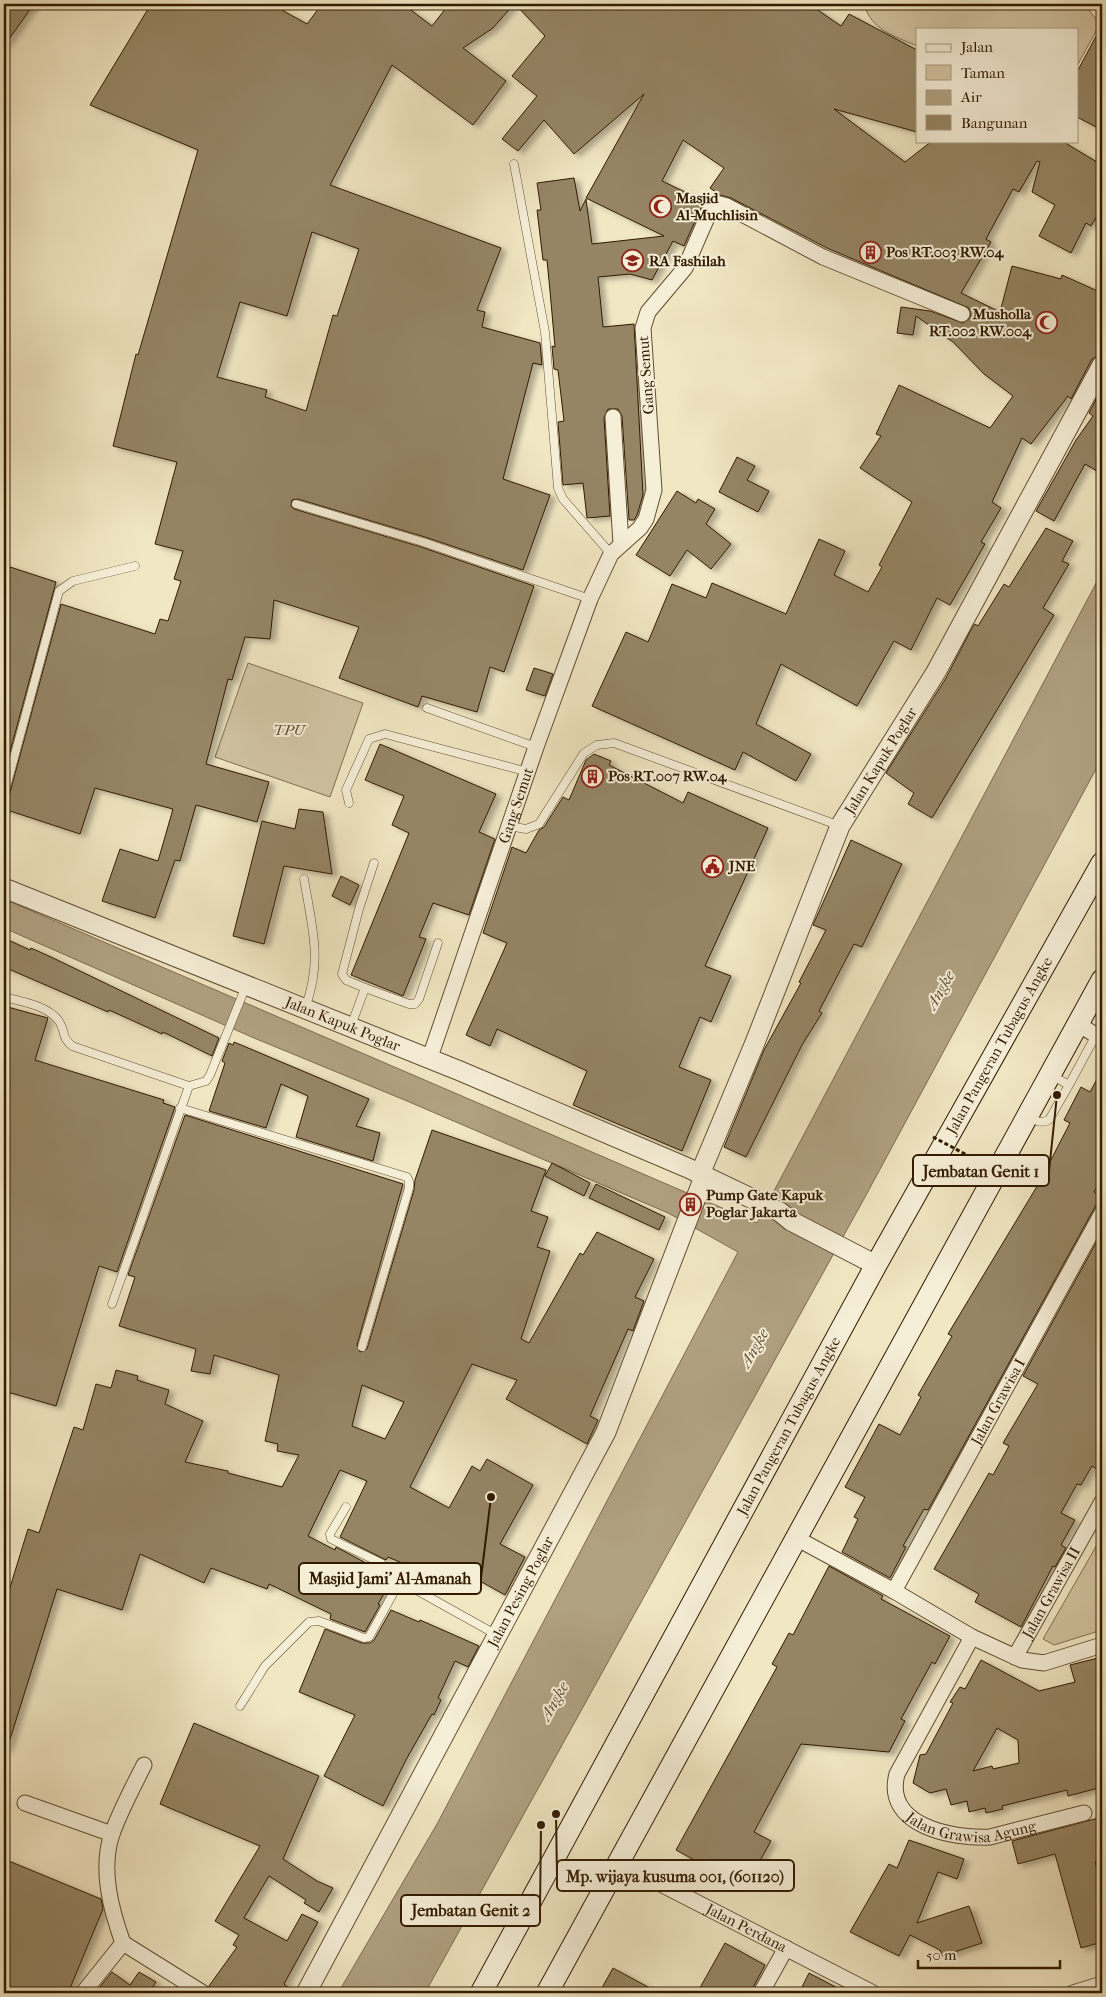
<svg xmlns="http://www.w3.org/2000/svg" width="1106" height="1997" font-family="'IM FELL French Canon',serif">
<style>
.green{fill:#d1c4a2;stroke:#826f51}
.water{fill:#b0a181;stroke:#7e6b4d}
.building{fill:#958565;stroke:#321a00;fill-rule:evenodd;filter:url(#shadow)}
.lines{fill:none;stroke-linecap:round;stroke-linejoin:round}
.service-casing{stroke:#624d31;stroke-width:9}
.minor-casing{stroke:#624d31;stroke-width:17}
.tertiary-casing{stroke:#624d31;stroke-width:21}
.secondary-casing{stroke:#321a00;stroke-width:23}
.service{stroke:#f6efd8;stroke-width:8}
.minor{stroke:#f6efd8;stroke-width:15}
.tertiary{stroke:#f6efd8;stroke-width:19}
.secondary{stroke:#f6efd8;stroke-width:21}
.path-bridge{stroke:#321a00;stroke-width:3;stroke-dasharray:4 2.5;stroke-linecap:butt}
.labels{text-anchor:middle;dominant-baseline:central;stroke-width:4;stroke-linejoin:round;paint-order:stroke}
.poi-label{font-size:15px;font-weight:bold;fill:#321a00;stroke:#f6efd8;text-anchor:start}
.street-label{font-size:15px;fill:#321a00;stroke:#f6efd8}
.park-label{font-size:15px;font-style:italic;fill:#624d31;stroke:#f6efd8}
.water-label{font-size:16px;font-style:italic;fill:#645034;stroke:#f6efd8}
.leader{fill:none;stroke:#321a00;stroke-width:2}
.callout-dot{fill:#321a00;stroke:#f6efd8;stroke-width:2}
.callout{fill:#f6efd8;stroke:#321a00;stroke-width:2}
.callout-label{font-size:16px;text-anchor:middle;font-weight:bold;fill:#321a00}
</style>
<defs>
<filter id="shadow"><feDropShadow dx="5.5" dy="3" stdDeviation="2.5" flood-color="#0004"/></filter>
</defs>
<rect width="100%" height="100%" fill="#f1e7c3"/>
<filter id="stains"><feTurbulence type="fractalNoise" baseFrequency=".004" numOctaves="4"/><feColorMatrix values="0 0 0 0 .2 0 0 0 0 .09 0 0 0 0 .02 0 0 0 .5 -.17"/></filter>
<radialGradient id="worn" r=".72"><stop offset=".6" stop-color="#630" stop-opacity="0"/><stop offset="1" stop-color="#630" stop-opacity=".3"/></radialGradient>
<g class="green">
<path d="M 864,4 L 1001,4 L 1011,8 L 1020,4 L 1084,4 L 1100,24 L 1077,66 L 1077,29 L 917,29 L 917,46 C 894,36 871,30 864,4 Z"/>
<path d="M 248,663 L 363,703 L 330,797 L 215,757 Z"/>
<path d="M 1102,1536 L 1102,1630 L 1054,1645 L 1043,1639 Z"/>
</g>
<path class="water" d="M 1102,572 L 1102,758 L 865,1197 L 425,1993 L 338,1993 L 437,1824 L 738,1252 L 668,1213 L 407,1101 L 254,1038 L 4,928 L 4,899 L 757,1223 Z"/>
<g class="building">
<path d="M 4,4 L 34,4 L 4,46 Z"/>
<path d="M 151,4 L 271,4 L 307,24 L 322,4 L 403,4 L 432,26 L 449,4 L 514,4 L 493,28 L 463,48 L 506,81 L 473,125 L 392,65 L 330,185 L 501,248 L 477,310 L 485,312 L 482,327 L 540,343 L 542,365 L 533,363 L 503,479 L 550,495 L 523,570 L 425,537 L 298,499 L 292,500 L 291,506 L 294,509 L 421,547 L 534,586 L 504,672 L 490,667 L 477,712 L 422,696 L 418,707 L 339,678 L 359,627 L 274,600 L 270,639 L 245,637 L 232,680 L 228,679 L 206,764 L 269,782 L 257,822 L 196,805 L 180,861 L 175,860 L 155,918 L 102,901 L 120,849 L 158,861 L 173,809 L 95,788 L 80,834 L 4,809 L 4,800 L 9,796 L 61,604 L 155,634 L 160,619 L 168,621 L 181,581 L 174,579 L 183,551 L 155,544 L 177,462 L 113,446 L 136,354 L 138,355 L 198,150 L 90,105 ZM 312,232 L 359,249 L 337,316 L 333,315 L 306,411 L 265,397 L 267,390 L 217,377 L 240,302 L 287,316 Z"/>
<path d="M 515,4 L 809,4 L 841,26 L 849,14 L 917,50 L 917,132 L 834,109 L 905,162 L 932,141 L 1062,141 L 1102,165 L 1102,207 L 1091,226 L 1086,223 L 1071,253 L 1039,236 L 1055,205 L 1032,192 L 1040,162 L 1037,161 L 1019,192 L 1013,189 L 986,239 L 991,242 L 961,293 L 1000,312 L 1012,266 L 1061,279 L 1062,275 L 1102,293 L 1102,354 L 1092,359 L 1071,399 L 1068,396 L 1031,444 L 1022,438 L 992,502 L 1001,508 L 981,542 L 985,544 L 950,605 L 937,598 L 911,650 L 894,641 L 857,706 L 781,664 L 756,724 L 811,754 L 796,781 L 743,752 L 735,770 L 592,706 L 626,632 L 648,642 L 672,584 L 706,598 L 712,583 L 786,614 L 819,539 L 845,551 L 834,575 L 868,592 L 882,567 L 879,565 L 912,502 L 860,468 L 881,436 L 876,434 L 899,385 L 990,428 L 1013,396 L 984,374 L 953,342 L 916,316 L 913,335 L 897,333 L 901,307 L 930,311 L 963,323 L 971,317 L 969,308 L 827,248 L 731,198 L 720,195 L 710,188 L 724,168 L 683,140 L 662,181 L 704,201 L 684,246 L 673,241 L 652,280 L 630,274 L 598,277 L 603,327 L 634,324 L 643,495 L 637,515 L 634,520 L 629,520 L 622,416 L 618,409 L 608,409 L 604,418 L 610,516 L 587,518 L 583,483 L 563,485 L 558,422 L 564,421 L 558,370 L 554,369 L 552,346 L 555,347 L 550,291 L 547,260 L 543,260 L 537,210 L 541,210 L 537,183 L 574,178 L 580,211 L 586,199 L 592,244 L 664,236 L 586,198 L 644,94 L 574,154 L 544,120 L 518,151 L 502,139 L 537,96 L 512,76 L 545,36 Z"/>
<path d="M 1102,25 L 1102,130 L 1077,117 L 1077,72 Z"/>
<path d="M 1102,388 L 1102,474 L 1085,464 L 1054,521 L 1036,511 L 1076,440 L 1093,416 L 1089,413 Z"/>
<path d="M 737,457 L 755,466 L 747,480 L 769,491 L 758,512 L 719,492 Z"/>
<path d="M 677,491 L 696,503 L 698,499 L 715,509 L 706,524 L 731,544 L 711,569 L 687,550 L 670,576 L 636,555 Z"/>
<path d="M 1046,528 L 1073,541 L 1062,561 L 1069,564 L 1043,608 L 1054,615 L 932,818 L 908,804 L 914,793 L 886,773 L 946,678 L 973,626 L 975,624 L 978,626 L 1004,584 L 1009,587 Z"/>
<path d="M 4,565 L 56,582 L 4,774 Z"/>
<path d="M 534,668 L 553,674 L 545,696 L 526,690 Z"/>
<path d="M 380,744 L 496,794 L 479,832 L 495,839 L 469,915 L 433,903 L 419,937 L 426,939 L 403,996 L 351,975 L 409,833 L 392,825 L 404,796 L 365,780 Z"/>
<path d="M 594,754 L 611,761 L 609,765 L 683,803 L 688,792 L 768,828 L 705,966 L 731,976 L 711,1022 L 700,1017 L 679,1067 L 711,1080 L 682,1151 L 573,1105 L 587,1071 L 497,1029 L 490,1046 L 466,1035 L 507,943 L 483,933 L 512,847 L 526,853 L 539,830 L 544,827 L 563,797 L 569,800 L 586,760 Z"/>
<path d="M 299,809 L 323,812 L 332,874 L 284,866 L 264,944 L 233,936 L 262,821 L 295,829 Z"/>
<path d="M 851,840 L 902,864 L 862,947 L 854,944 L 819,1011 L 822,1013 L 802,1045 L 746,1157 L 724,1147 L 764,1050 L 801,983 L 799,982 L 826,930 L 813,925 Z"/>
<path d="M 341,876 L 359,885 L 350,905 L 332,896 Z"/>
<path d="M 4,938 L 30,950 L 31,948 L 51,957 L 219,1038 L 212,1056 L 163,1032 L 162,1034 L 109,1010 L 108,1012 L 4,967 Z"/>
<path d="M 4,1006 L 48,1018 L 35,1060 L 164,1100 L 163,1103 L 175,1107 L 117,1272 L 99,1266 L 56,1406 L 4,1391 Z"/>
<path d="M 234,1042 L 369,1099 L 356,1126 L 380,1133 L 373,1161 L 296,1137 L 308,1096 L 281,1084 L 266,1128 L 209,1111 L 225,1063 L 222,1061 L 229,1043 L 233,1045 Z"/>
<path d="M 1102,1070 L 1102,1178 L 1094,1192 L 1101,1196 L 928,1510 L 924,1509 L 903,1546 L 906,1547 L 890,1578 L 842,1552 L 858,1519 L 854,1517 L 865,1497 L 845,1487 L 879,1424 L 900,1435 L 921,1397 L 918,1395 L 952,1336 L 948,1334 L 1039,1183 L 1070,1123 L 1064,1120 L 1081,1087 L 1090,1092 Z"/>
<path d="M 185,1115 L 403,1184 L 357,1345 L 360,1352 L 367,1349 L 414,1190 L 415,1180 L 432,1130 L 546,1170 L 531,1211 L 548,1217 L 537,1247 L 550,1251 L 521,1339 L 529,1343 L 580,1253 L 583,1255 L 597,1232 L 654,1259 L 635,1297 L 644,1301 L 633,1331 L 628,1329 L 590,1416 L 598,1420 L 587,1444 L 506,1399 L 517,1380 L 472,1364 L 410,1487 L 449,1508 L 472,1466 L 480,1471 L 487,1459 L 533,1485 L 500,1544 L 525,1557 L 505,1595 L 469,1575 L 464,1585 L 427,1568 L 425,1573 L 388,1557 L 386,1560 L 340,1537 L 367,1481 L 340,1470 L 308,1536 L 335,1550 L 336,1547 L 381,1571 L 373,1586 L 385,1592 L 378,1604 L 380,1605 L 365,1632 L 330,1619 L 331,1614 L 269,1584 L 267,1589 L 211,1568 L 204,1583 L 140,1554 L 122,1610 L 57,1589 L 7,1749 L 4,1749 L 4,1607 L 28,1529 L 39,1533 L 74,1427 L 83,1430 L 96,1384 L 111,1388 L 116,1370 L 138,1376 L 137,1380 L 169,1390 L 165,1404 L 203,1421 L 185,1462 L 228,1471 L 228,1473 L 282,1487 L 299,1455 L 277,1451 L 278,1444 L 265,1441 L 279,1375 L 214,1355 L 210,1374 L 191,1371 L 196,1349 L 119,1326 L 135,1277 L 128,1275 ZM 362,1385 L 404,1402 L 385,1439 L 352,1426 Z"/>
<path d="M 552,1163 L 590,1183 L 584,1196 L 545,1176 Z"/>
<path d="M 596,1184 L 665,1217 L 659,1230 L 589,1198 Z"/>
<path d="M 1102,1232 L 1102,1472 L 1092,1466 L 1081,1485 L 1077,1484 L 1061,1513 L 1075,1520 L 1061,1545 L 1066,1548 L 1055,1567 L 1053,1566 L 1021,1627 L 975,1602 L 979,1594 L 934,1569 L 989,1473 L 993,1475 L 1009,1446 L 1003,1443 L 1038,1384 L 1023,1376 Z"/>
<path d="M 829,1566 L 883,1596 L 881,1599 L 950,1636 L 935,1664 L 932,1662 L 901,1719 L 905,1721 L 889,1752 L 801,1744 L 754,1832 L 771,1841 L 752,1875 L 734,1865 L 727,1878 L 676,1850 L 777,1667 L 772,1664 L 789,1633 L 793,1635 Z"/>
<path d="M 391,1610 L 419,1622 L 420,1620 L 479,1646 L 468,1667 L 455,1661 L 438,1698 L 441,1700 L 434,1715 L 432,1714 L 407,1758 L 383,1806 L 324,1776 L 355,1715 L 299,1692 L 325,1629 L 362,1643 L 370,1643 L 374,1640 Z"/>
<path d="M 1102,1657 L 1102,1787 L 1068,1796 L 1067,1790 L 1002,1806 L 1003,1809 L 986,1813 L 985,1808 L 969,1812 L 967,1801 L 951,1805 L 946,1789 L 930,1793 L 913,1783 L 920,1755 L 926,1754 L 953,1703 L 950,1702 L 960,1687 L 965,1689 L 981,1660 L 1039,1691 L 1075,1682 L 1070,1665 ZM 997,1728 L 1018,1740 L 1019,1763 L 993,1769 L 992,1766 L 973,1771 Z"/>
<path d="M 194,1723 L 319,1776 L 283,1859 L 317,1881 L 333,1888 L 319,1912 L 304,1903 L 306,1900 L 269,1876 L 244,1918 L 287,1941 L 302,1914 L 318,1922 L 284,1984 L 295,1993 L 212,1993 L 209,1986 L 237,1947 L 233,1945 L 239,1935 L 215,1921 L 260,1846 L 160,1804 Z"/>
<path d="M 1102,1817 L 1102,1861 L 1095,1862 L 1102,1889 L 1102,1942 L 1081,1948 L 1055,1854 L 1018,1864 L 1012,1841 Z"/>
<path d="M 909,1840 L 964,1859 L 957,1879 L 938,1872 L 917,1923 L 969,1906 L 982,1943 L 942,1956 L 940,1950 L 910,1935 L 899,1956 L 850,1932 L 889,1864 L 897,1868 Z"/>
<path d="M 4,1859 L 101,1899 L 103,1909 L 68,1993 L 4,1993 Z"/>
<path d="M 725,1943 L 765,1965 L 750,1993 L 697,1993 Z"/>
<path d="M 613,1968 L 659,1993 L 599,1993 Z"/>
<path d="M 112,1972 L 130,1985 L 139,1972 L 156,1982 L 149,1993 L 95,1993 Z"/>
<path d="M 809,1973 L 847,1993 L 799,1993 Z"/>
</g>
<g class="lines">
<defs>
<g id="service">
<path d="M 514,164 L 545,332 L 558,488 L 563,499 L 611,554"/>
<path d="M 296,504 L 423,542 L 590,599"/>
<path d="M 427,708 L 536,747"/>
<path d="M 4,795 L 59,591 L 73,581 L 135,566"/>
<path d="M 349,803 L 346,790 L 369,739 L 385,734 L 528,772"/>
<path d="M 509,826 L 526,829 L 539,824 L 584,753 L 597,745 L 614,743 L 840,826"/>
<path d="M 304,879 C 312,927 323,961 305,1008"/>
<path d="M 365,988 L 346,980 L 342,974 L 359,909 L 374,863"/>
<path d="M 4,997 C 20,1001 51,1006 60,1023 C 66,1034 61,1036 72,1046 L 189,1086"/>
<path d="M 351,1026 L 365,988 L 409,1004 L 415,1004 L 419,999 L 438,943"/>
<path d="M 1051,1075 L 1069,1085 L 1096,1035"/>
<path d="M 180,1108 L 407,1177 L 409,1181 L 409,1188 L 362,1347"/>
<path d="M 1028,1116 C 1036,1121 1040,1124 1049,1120 L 1069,1085"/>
<path d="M 112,1304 L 189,1086 L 206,1081 L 210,1075 L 246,986"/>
<path d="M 4,1426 L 5,1426"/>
<path d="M 346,1507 L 330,1534 L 331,1539 L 381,1563 L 400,1581"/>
<path d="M 240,1706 L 265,1666 L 309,1622 L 319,1621 L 364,1638 L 369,1637 L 400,1581 L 497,1635"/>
</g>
<g id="minor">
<path d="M 613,417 L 621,544"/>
<path d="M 1078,1024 L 1102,1039"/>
<path id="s1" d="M 429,1060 L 536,747 L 590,599 L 611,554 L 640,528 L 646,519 L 654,490 L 643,328 L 648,312 L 685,268 L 712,206 L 720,204 L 727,206 L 823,257 L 962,314"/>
<path d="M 796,1538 L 894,1591 L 972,1637 L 1022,1660 L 1044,1663 L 1102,1645"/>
<path id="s2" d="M 894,1591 L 1102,1213"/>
<path id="s3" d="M 972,1637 L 897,1774 C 883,1826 953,1839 990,1837 L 1084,1813"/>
<path id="s4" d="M 1015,1657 L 1102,1502"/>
<path d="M 25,1803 L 112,1834"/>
<path id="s5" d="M 620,1863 L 873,1993"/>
<path d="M 123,1943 C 111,1910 100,1869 112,1834 C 120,1811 133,1787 144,1765"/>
<path d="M 83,1993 L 123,1943 L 203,1993"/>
<path d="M 761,1993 L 786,1948"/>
<path d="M 1073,1993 L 1102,1984"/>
</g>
<g id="tertiary">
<path id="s6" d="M 4,888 L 460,1071 L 688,1168 L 780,1212 L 791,1221 L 876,1265"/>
<path id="s7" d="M 700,1174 L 754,1045 L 840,826 L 936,672 L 1102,365"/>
<path id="s8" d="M 306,1993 L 606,1432 L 704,1177"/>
</g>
<g id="secondary">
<path id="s9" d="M 481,1993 L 876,1265 L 1102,863"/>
<path d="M 547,1993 L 1102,980"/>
</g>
</defs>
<use href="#service" class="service-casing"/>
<use href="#minor" class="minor-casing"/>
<use href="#tertiary" class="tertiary-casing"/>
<use href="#secondary" class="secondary-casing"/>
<use href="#service" class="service"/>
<use href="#minor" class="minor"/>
<use href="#tertiary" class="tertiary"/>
<use href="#secondary" class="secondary"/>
<path class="path-bridge" d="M 933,1137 L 1014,1180"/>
</g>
<defs>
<symbol id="mosque-ring" viewBox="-11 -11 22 22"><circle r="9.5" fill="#f6efd8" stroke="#8f2418" stroke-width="1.5"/><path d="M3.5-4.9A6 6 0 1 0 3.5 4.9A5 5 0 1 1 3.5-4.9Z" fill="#8f2418"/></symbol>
<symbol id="building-ring" viewBox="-11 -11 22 22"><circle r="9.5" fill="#f6efd8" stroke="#8f2418" stroke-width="1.5"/><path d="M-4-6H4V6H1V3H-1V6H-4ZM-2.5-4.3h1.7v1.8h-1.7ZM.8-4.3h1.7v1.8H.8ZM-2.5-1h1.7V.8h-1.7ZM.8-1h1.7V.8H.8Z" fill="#8f2418"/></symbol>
<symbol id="school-ring" viewBox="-11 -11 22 22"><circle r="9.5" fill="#f6efd8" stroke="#8f2418" stroke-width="1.5"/><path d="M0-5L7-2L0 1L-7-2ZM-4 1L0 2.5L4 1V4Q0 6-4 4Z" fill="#8f2418"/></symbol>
<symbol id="civic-ring" viewBox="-11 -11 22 22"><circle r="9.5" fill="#f6efd8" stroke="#8f2418" stroke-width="1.5"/><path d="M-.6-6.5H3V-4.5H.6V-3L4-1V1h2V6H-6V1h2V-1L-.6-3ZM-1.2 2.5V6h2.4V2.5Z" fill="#8f2418"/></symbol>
</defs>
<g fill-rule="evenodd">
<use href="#mosque-ring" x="648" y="194" width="25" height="25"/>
<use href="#building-ring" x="858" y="240" width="25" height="25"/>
<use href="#school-ring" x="620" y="248" width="25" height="25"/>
<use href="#mosque-ring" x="1034" y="310" width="25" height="25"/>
<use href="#building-ring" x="580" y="764" width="25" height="25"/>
<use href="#civic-ring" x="700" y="854" width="25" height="25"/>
<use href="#building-ring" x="678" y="1192" width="25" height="25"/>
</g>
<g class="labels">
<g class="poi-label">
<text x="676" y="198">Masjid<tspan x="676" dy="17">Al-Muchlisin</tspan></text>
<text x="886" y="252">Pos RT.003 RW.04</text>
<text x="649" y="261">RA Fashilah</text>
<text x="1031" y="314" text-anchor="end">Musholla<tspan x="1031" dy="17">RT.002 RW.004</tspan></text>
<text x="608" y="776">Pos RT.007 RW.04</text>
<text x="729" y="866">JNE</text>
<text x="706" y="1195">Pump Gate Kapuk<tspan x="706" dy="17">Poglar Jakarta</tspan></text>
</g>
<g class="street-label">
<text transform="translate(646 375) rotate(-94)">Gang Semut</text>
<text stroke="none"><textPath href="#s7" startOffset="452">Jalan Kapuk Poglar</textPath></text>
<text stroke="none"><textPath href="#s1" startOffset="269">Gang Semut</textPath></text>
<text stroke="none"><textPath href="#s6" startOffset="365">Jalan Kapuk Poglar</textPath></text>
<text stroke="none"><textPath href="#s9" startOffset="1080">Jalan Pangeran Tubagus Angke</textPath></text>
<text stroke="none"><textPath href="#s2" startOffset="216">Jalan Grawisa I</textPath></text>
<text stroke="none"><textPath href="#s9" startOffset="645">Jalan Pangeran Tubagus Angke</textPath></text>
<text stroke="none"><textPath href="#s8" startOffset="455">Jalan Pesing Poglar</textPath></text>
<text stroke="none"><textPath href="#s4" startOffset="74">Jalan Grawisa II</textPath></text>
<text stroke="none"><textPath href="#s3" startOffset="268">Jalan Grawisa Agung</textPath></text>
<text stroke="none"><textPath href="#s5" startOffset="142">Jalan Perdana</textPath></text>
</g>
<g class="park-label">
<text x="289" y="730">TPU</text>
</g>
<g class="water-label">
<text transform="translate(940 990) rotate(-60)">Angke</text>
<text transform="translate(754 1348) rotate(-60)">Angke</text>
<text transform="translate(554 1701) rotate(-60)">Angke</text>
</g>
</g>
<path class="leader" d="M1057 1095L1049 1171M491 1497L481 1578M556 1814L557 1876M541 1825L540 1911"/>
<g class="callout-dot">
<circle cx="1057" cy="1095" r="5"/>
<circle cx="491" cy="1497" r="5"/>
<circle cx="556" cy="1814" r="5"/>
<circle cx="541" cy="1825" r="5"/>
</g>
<g class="callout">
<rect x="913" y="1155" width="136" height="31" rx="5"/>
<rect x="299" y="1563" width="182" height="31" rx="5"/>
<rect x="557" y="1860" width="237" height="31" rx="5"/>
<rect x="401" y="1895" width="139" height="31" rx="5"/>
</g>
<g class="callout-label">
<text x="981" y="1177">Jembatan Genit 1</text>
<text x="390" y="1584">Masjid Jami' Al-Amanah</text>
<text x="675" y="1882">Mp. wijaya kusuma 001, (601120)</text>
<text x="471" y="1916">Jembatan Genit 2</text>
</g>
<rect width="1106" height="1997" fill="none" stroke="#f1e7c3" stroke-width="20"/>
<rect x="5" y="5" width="1096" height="1987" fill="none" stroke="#321a00" stroke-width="2.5"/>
<rect x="10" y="10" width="1086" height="1977" fill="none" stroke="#321a00"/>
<rect x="916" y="28" width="162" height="115" fill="#f6efd8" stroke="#a89a82"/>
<rect x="926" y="44" width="25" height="8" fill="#f6efd8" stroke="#a89a82"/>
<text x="961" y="52" font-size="15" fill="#321a00">Jalan</text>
<rect x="926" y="65" width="25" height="15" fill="#d1c4a2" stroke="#a89a82"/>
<text x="961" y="78" font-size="15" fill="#321a00">Taman</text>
<rect x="926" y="90" width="25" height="15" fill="#b0a181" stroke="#a89a82"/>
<text x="961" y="102" font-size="15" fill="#321a00">Air</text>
<rect x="926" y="115" width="25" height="15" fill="#958565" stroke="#a89a82"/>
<text x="961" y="128" font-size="15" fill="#321a00">Bangunan</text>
<path d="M918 1960v8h142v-8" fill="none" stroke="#321a00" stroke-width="2.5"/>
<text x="926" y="1960" font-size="15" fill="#321a00" stroke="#f6efd8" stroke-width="4" paint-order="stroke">50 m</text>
<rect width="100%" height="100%" filter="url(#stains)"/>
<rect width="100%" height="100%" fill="url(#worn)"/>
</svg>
